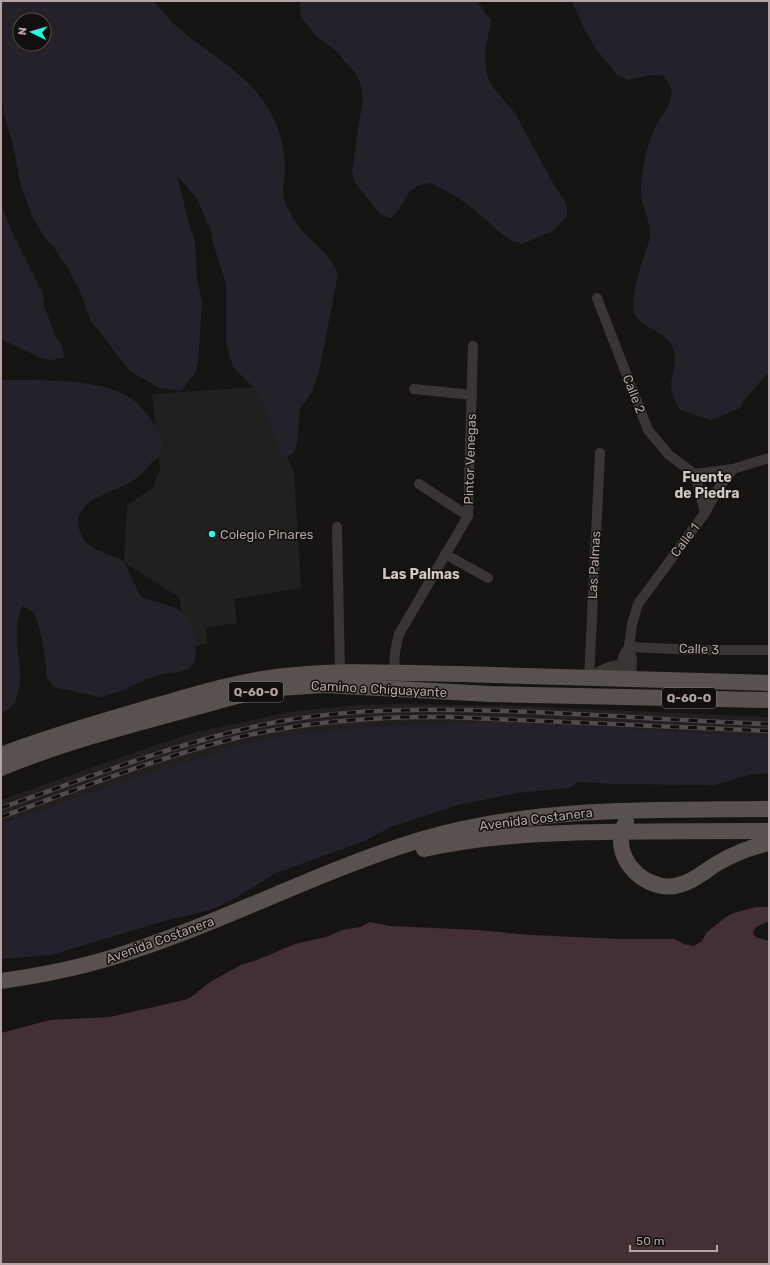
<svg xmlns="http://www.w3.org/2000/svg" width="770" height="1265" font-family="Rubik,sans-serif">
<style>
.built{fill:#22201f}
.green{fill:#25212a;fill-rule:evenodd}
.water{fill:#442f35}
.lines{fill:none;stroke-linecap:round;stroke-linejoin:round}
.street{stroke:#3a3534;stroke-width:10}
.primary{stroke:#595050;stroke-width:16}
.rail-casing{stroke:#534b4b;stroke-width:4.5}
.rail{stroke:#100f0e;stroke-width:3;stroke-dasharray:9;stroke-linecap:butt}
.poi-dot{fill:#25fceb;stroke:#100f0e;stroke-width:1.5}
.labels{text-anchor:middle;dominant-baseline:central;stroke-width:3;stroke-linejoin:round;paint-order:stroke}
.shield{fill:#100f0e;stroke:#847778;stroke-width:1}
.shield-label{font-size:12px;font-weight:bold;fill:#b6a4a5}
.street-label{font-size:13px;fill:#b6a4a5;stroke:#100f0e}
.poi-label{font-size:13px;fill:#b6a4a5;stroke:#100f0e;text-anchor:start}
.neighbourhood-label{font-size:14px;font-weight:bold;fill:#d2c5c5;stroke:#100f0e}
</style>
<rect width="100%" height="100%" fill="#151413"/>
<g class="built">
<path d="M 255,387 L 294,472 L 301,588 L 234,599 L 237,623 L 206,627 L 207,644 L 188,647 L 179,597 L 124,562 L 127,506 L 153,487 L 160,469 L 152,394 Z"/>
<path d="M 396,704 L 518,706 L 769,717 L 769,737 L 511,721 L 393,725 L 335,730 L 279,736 L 111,785 L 1,824 L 1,800 L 158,744 L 197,732 L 270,716 L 296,711 L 347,706 Z"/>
</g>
<g class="green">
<path d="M 1,1 L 153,1 C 162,10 169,20 178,28 C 213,57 258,79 276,124 C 281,136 284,152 285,165 C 286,177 280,190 285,202 C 290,214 298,227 308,237 C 322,250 330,256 338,274 L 319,372 L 312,392 L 300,409 L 297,443 L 294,452 L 285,459 L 278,450 L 264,406 L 252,386 L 233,367 L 230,357 L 226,344 L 226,284 L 213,243 L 211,231 L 197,199 L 177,175 L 190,228 L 195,241 L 197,279 L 202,302 L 198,362 L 195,373 L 181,391 L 159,388 L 130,371 L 91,321 L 79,289 L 67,267 L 53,246 L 45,238 L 32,216 L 20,183 L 14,149 L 4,114 L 1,90 ZM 20,20 L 44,20 L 44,44 L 20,44 Z"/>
<path d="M 300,1 L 477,1 L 491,21 L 485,52 L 487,76 L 492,86 L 515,113 L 550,178 L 567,205 L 567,216 L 553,231 L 522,244 L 511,240 L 503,235 L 476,211 L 457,197 L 431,183 L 419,185 L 409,192 L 398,211 L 391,218 L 381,215 L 374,207 L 354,181 L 352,170 L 363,98 L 361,86 L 357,75 L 335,50 L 326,43 L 317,37 L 301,17 Z"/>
<path d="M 572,1 L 769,1 L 769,374 L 766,375 L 745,399 L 740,408 L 711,420 L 680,410 C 677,403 671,394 671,387 C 671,377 677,361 674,351 C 667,329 646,332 635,315 C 628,303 641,265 646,251 C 647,246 650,241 650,236 C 651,225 645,212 642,201 C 639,190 642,176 644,165 C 646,154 649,140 654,130 C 663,110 682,99 664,76 L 653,75 L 628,80 L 617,75 L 596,49 L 583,26 Z"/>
<path d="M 1,205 L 11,230 L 43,294 L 44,306 L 56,337 L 62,345 L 64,357 L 53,360 L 43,359 L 1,339 Z"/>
<path d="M 1,380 C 36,380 104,378 132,399 C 136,401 139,406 143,410 C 152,420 169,440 160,455 C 158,458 154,461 151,463 C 146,469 140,475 134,480 C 119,491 82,497 78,519 C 78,521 79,525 79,528 C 83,549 106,553 123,560 L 141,597 L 173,607 L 183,612 L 189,620 L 196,639 L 195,660 L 189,669 L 179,672 L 168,673 L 149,678 L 119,692 L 100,697 L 53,687 L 47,677 L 44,650 L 38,623 L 34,613 L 23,606 C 7,635 28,669 16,699 C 14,706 7,710 1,714 Z"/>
<path d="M 511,721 L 769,737 L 769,773 L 748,775 L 715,785 L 615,784 L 578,782 L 569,788 L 518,793 L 458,805 L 391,827 L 362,842 L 276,873 L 230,901 L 210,910 L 164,921 L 51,955 L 1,959 L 1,824 L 111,785 L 202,757 L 243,745 L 279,736 L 335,730 L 393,725 Z"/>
</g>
<path class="water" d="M 756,907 L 769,907 L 769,922 C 762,924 755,926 753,933 L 755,937 L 769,941 L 769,1264 L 1,1264 L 1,1033 L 50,1020 L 110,1017 L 184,1000 L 190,998 L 210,982 L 241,965 L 257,960 L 295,944 L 326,937 L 343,930 L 360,927 L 370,922 L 390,926 L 477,930 L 530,935 L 621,939 L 674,939 L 684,944 L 694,946 L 702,941 L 707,932 L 726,917 L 734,913 Z"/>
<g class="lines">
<g class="street">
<path d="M 597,298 L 648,430 L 669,455 L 695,474 L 705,513"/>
<path d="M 414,389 L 472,395"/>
<path d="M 695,474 L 733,469"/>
<path d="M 419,484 L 468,516"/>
<path d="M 337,527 L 340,673"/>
<path d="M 445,554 L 488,578"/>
<path d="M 629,647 L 697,650 L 769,650"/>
<path d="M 620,666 L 624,655 L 629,647"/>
<path d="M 394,673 L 395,652 L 399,634 L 468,516 L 473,346"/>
<path d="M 590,677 C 604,668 618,659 631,673"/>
<path d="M 589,678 L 600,453"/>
<path d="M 631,679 L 632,660 L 629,647 L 632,624 L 638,604 L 705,513 L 718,489 L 733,469 L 769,458"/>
</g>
<g class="primary">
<path d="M 1,755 C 52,735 105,721 158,705 C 197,694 235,682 276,677 C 336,669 398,673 460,674 C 563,677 666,680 769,683"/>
<path d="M 1,768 C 76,737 155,719 233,697 L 278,688 L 324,685 L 490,694 L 769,700"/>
<path d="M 626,822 C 608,854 642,891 675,886 C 692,883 703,872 718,863 C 733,854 751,847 769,843"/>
<path d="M 424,849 C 483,836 542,833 602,832 C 658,831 713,831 769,831"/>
<path d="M 1,981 C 44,975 88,966 129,952 C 228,920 321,870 420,840 C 534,806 652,810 769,809"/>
</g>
<defs>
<g id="rail">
<path d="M 1,808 C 93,776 186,739 282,721 C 356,708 431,709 506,711 C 594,714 681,721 769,724"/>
<path d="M 1,817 C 79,789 156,758 236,738 C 306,721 379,716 450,717 L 769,731"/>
</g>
</defs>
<use href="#rail" class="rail-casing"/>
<use href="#rail" class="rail"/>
</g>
<circle class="poi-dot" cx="212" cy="534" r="4"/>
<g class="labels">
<g class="shield">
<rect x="229" y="682" width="54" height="20" rx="3"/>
<rect x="662" y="688" width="54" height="20" rx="3"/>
</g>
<g class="shield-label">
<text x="256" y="692">Q-60-O</text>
<text x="689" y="698">Q-60-O</text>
</g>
<g class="street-label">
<text transform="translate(634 394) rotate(69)">Calle 2</text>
<text transform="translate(470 459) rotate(-88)">Pintor Venegas</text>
<text transform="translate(685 540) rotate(-53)">Calle 1</text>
<text transform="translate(594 565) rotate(-87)">Las Palmas</text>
<text transform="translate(699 649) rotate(2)">Calle 3</text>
<text transform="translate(379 689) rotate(3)">Camino a Chiguayante</text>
<text transform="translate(536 819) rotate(-7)">Avenida Costanera</text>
<text transform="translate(160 940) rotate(-20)">Avenida Costanera</text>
</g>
<g class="poi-label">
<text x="220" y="534">Colegio Pinares</text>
</g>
<g class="neighbourhood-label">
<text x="707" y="477">Fuente<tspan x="707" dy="16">de Piedra</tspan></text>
<text x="421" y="574">Las Palmas</text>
</g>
</g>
<rect width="770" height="1265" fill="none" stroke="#b6a4a5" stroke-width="4"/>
<g transform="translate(32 32) rotate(275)"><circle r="19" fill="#100f0e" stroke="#524b4a"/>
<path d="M0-3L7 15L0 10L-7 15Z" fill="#25fceb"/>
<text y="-6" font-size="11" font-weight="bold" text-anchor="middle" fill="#b6a4a5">N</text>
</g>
<path d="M630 1245v6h87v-6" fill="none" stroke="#b6a4a5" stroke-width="2"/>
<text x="636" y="1245" font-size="12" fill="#b6a4a5" stroke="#100f0e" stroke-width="3" paint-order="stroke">50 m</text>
</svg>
